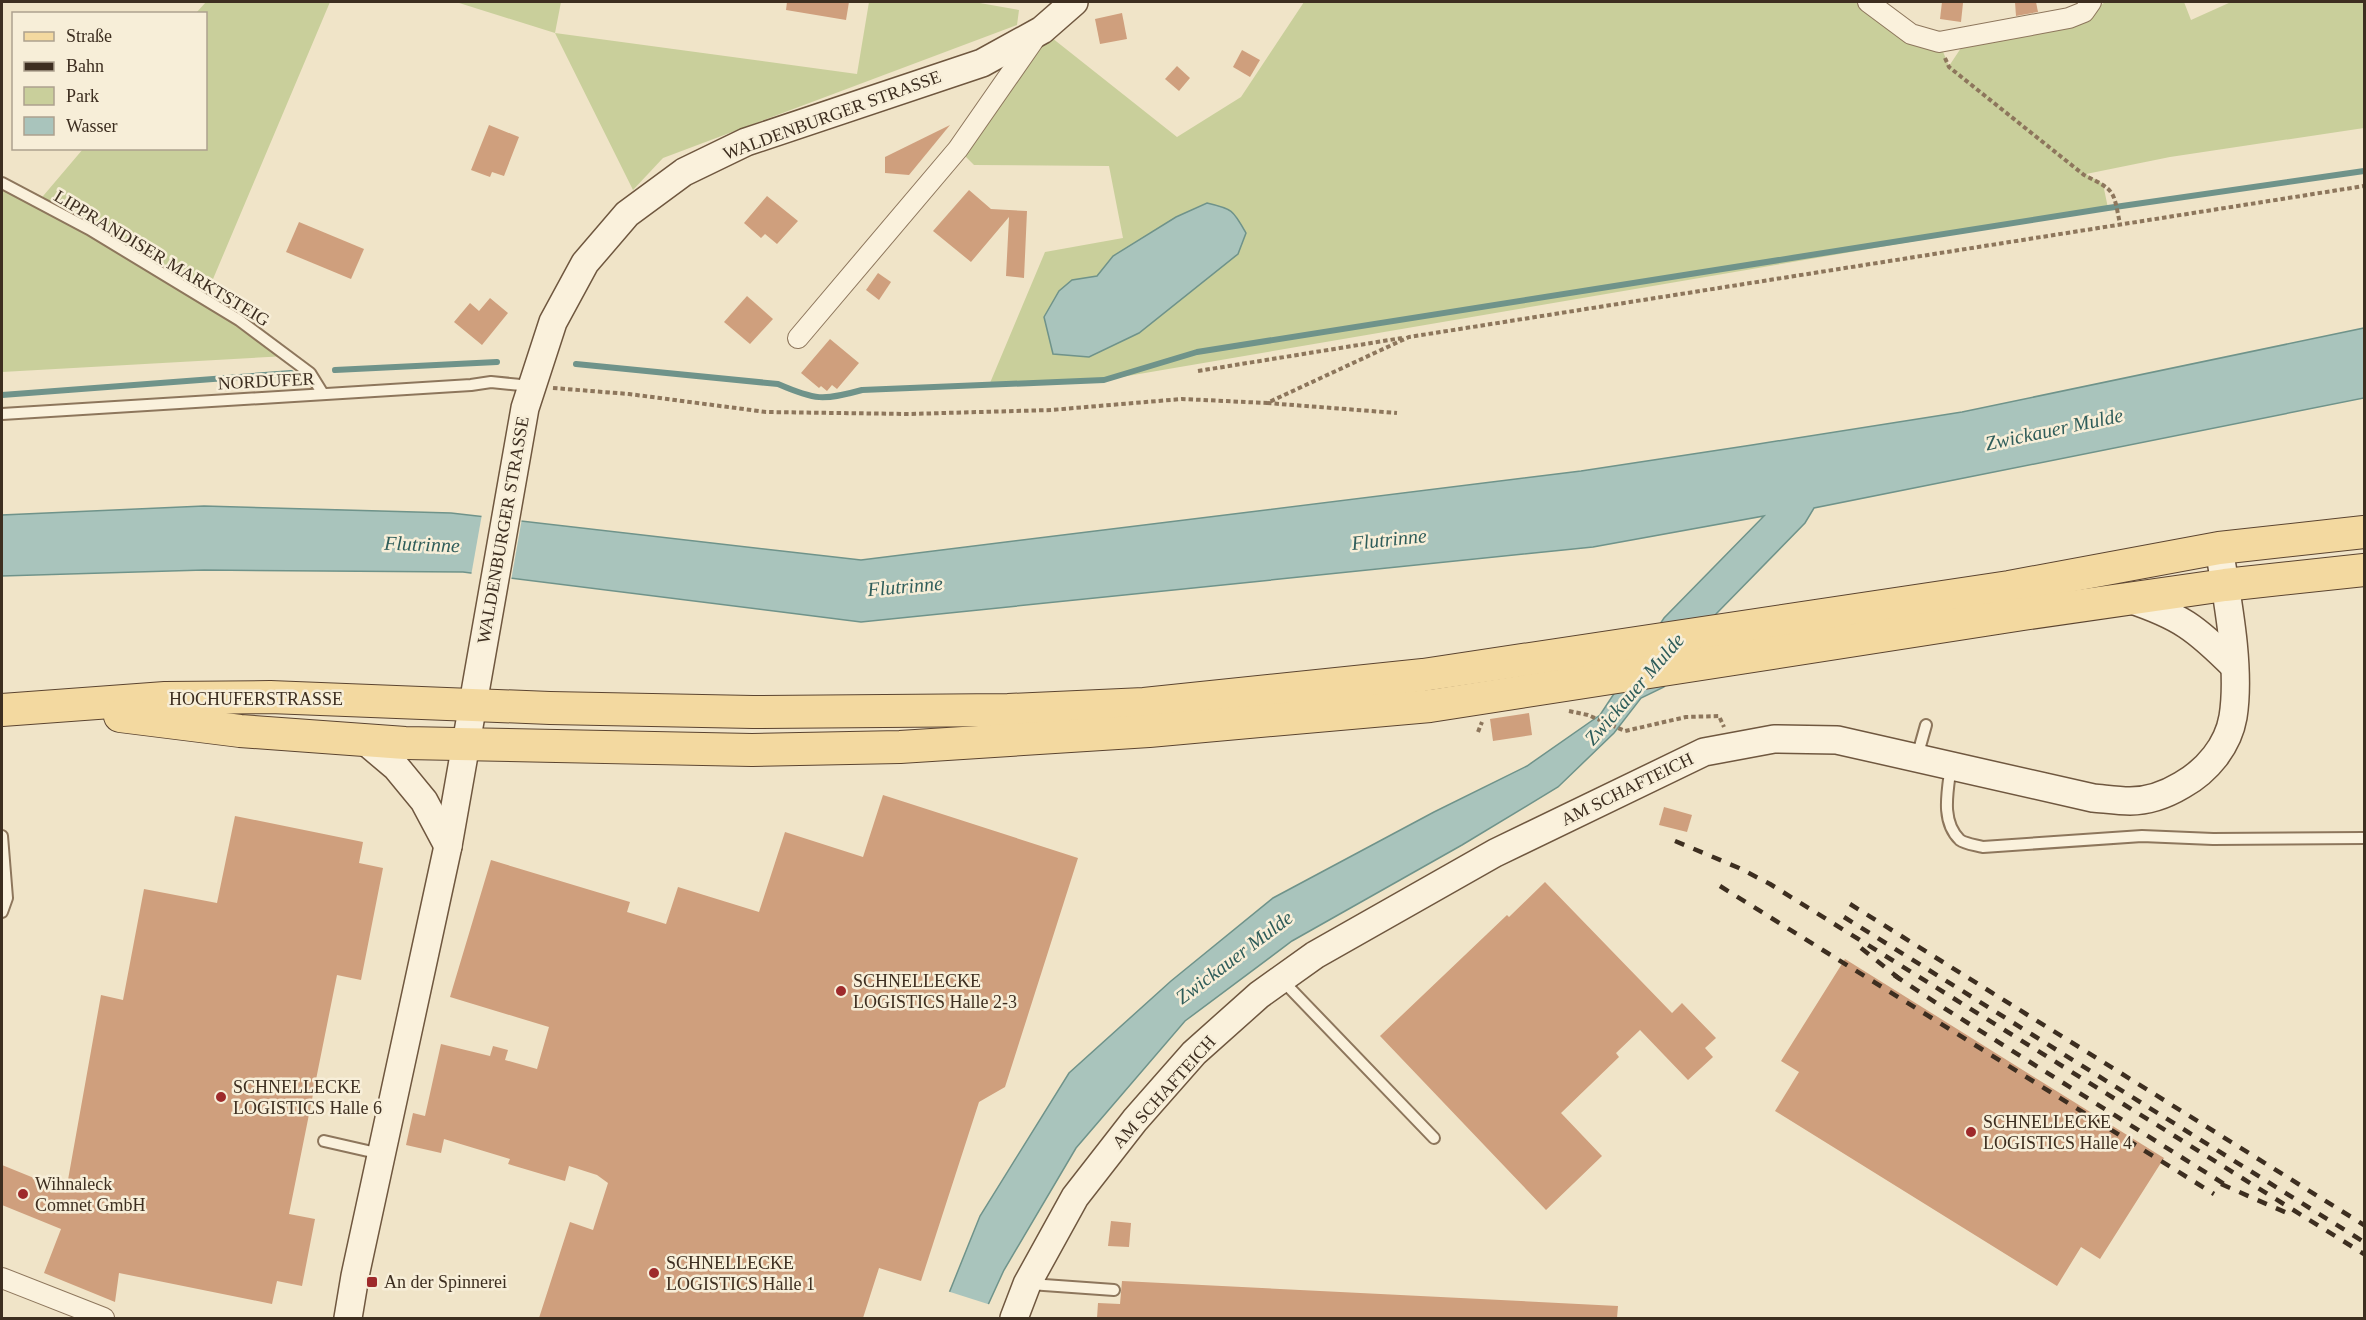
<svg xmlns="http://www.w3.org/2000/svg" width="2366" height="1320" font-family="Georgia,serif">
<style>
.green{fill:#c9cf9b}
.water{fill:#a9c4bc;stroke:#6f938a;stroke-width:1.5}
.pier{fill:#f0e4c8}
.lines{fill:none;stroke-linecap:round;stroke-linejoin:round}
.stream{stroke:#6f938a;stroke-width:6}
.building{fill:#cf9f7d}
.lane-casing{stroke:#8d765c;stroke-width:14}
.street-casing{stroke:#8d765c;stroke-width:22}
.secondary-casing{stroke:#6f573f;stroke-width:30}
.primary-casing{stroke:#5b4430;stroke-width:34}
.path{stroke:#8d765c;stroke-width:4;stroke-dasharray:4.5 3;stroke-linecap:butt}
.lane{stroke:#faf1dc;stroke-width:10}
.street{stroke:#faf1dc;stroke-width:20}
.secondary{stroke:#faf1dc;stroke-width:27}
.primary{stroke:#f3d9a0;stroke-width:32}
.rail{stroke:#3d2e20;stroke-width:4.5;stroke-dasharray:10 10;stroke-linecap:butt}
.poi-dot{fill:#9e2a2b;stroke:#f7eed8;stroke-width:2}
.labels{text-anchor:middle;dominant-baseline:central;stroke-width:5;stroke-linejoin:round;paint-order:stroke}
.street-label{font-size:18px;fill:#3d2e20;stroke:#f7eed8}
.poi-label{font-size:18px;fill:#3d2e20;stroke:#f7eed8;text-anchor:start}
.water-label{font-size:20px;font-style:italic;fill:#2f5d5a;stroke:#f7eed8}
</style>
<rect width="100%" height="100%" fill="#f0e4c8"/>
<g class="green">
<path d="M 206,2 L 330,2 L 205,298 L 287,356 L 2,372 L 2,183 L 38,202 L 83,149 L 206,148 L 206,14 L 196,13 Z"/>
<path d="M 456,2 L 561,2 L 555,33 L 857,74 L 869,2 L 974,2 L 1019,10 L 1017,25 L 663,158 L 633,190 L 555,33 Z"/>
<path d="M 1304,2 L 1868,2 L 1939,42 L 1949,66 L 1965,42 L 2094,11 L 2105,2 L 2184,2 L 2191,20 L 2231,2 L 2364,2 L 2364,128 L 2170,157 L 2086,174 L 2103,184 L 2108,208 L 1104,380 L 990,383 L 1045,252 L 1123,238 L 1109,166 L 974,165 L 958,149 L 1042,30 L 1177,137 L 1241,97 Z"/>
</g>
<g class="water">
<path d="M 1207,203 C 1233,209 1233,210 1246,233 L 1238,254 L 1139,333 L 1089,357 L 1053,354 L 1044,317 L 1059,291 L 1072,280 L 1097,276 L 1113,256 L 1176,217 Z"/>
<path d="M 2364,328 L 2364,398 L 1814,508 L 1805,523 L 1716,614 L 1664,687 L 1641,698 L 1614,733 L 1558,787 L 1462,845 L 1292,941 L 1185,1021 L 1076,1148 L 1004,1270 L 982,1318 L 939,1318 L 980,1216 L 1069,1073 L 1171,981 L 1273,898 L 1434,812 L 1527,766 L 1600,715 L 1664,618 L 1764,516 L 1593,547 L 861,622 L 463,572 L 204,570 L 2,576 L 2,515 L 204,506 L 451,513 L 861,560 L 1581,471 L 1752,445 L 1962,412 Z"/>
</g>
<g class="pier">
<path d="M 482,514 L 522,518 L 511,581 L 471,576 Z"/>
<path d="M 947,1291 L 991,1305 L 985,1318 L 936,1318 Z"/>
</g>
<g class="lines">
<g class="stream">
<path d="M 576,364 L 778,384 C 815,400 823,401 862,390 L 1104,380 L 1197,352 L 2108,208 L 2364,171"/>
<path d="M 335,370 L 497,362"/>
<path d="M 2,395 L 291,373"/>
</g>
</g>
<g class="building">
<path d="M 787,2 L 849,2 L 846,20 L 786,10 Z"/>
<path d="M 1942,2 L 1963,3 L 1961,22 L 1940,19 Z"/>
<path d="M 2015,2 L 2036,2 L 2038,12 L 2016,16 Z"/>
<path d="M 1122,13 L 1127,39 L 1100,44 L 1095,19 Z"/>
<path d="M 1242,50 L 1260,60 L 1250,77 L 1233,67 Z"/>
<path d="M 1177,66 L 1190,78 L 1179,91 L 1165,79 Z"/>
<path d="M 489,125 L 519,137 L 504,176 L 492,172 L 490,177 L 471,170 Z"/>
<path d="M 950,125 L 909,175 L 885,173 L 885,157 Z"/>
<path d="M 969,190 L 991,209 L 1027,211 L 1024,278 L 1006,276 L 1009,217 L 971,262 L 933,231 Z"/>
<path d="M 767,196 L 798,221 L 777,244 L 765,234 L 761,238 L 744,223 Z"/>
<path d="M 299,222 L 364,249 L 351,279 L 286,252 Z"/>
<path d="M 878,273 L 891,282 L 879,300 L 866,290 Z"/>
<path d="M 747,296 L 773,319 L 750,344 L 724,322 Z"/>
<path d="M 490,298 L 508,313 L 482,345 L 454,322 L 470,303 L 479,311 Z"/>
<path d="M 830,339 L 859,363 L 837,389 L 832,385 L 827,391 L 821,386 L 819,388 L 801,373 Z"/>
<path d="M 1529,713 L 1532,735 L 1493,741 L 1490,719 Z"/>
<path d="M 883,795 L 1078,858 L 1005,1087 L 979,1102 L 921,1281 L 879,1268 L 863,1318 L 539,1318 L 570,1222 L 593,1230 L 608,1183 L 597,1175 L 569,1166 L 565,1181 L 508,1164 L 510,1159 L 444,1139 L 441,1153 L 406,1145 L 413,1113 L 425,1116 L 441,1044 L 490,1056 L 493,1046 L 508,1050 L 505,1060 L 537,1069 L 549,1027 L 450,997 L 491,860 L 630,902 L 627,912 L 666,924 L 678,887 L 759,912 L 785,832 L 863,857 Z"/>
<path d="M 1664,807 L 1692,815 L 1687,832 L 1659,825 Z"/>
<path d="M 235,816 L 363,842 L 359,863 L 383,868 L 361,980 L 337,975 L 289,1214 L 315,1219 L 302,1286 L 277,1281 L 272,1304 L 119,1273 L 115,1302 L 44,1273 L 61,1229 L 2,1205 L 2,1165 L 66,1191 L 101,995 L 123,1000 L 144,889 L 217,903 Z"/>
<path d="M 1545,882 L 1672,1013 L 1682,1003 L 1716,1038 L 1705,1048 L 1713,1057 L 1688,1080 L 1640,1030 L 1616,1053 L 1619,1057 L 1561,1113 L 1602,1156 L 1546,1210 L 1380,1036 L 1507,915 L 1509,917 Z"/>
<path d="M 1845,959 L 2164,1158 L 2100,1259 L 2081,1247 L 2057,1286 L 1775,1111 L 1799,1072 L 1781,1061 Z"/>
<path d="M 1111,1221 L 1131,1223 L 1129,1247 L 1108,1246 Z"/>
<path d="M 1122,1281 L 1618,1306 L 1617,1318 L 1097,1318 L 1098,1303 L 1120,1304 Z"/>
</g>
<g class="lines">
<defs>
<g id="lane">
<path d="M 2,183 L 89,229 L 239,320 L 310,373 L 323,394"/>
<path d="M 2,414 L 471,385 L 491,382 L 531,386"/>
<path d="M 1917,757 L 1926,725"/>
<path d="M 1951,765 C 1948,790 1940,821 1960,840 C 1965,844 1976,845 1983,847 L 2142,836 L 2213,839 L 2364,838"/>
<path d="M 2,836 L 7,898 L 2,912"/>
<path d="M 1281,979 L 1434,1138"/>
<path d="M 324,1141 L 381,1154"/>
<path d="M 1030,1284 L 1114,1290"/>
</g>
<g id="street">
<path d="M 1868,2 L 1911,34 L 1939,42 L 2069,18 L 2084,12 L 2091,2"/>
<path d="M 798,338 L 958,149 L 1038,34"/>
<path d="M 2,1278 L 104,1318"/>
</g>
<g id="secondary">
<path d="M 2129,599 C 2180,616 2196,628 2234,666"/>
<path d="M 364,740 L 396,767 L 424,801 L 448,846"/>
<path d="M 348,1318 L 355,1276 L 448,846 L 525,408 L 553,322 L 585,263 L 627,214 L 684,172 L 746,142 L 982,63 L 1042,30 L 1074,2"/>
<path d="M 1014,1318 L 1027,1284 L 1075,1197 L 1135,1120 L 1194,1053 L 1259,995 L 1315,955 L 1495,853 L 1704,752 L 1774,739 L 1837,740 L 2093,798 C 2105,799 2118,801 2130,801 C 2148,801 2167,794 2182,785 C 2207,771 2228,746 2233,717 C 2241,667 2227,598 2219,548"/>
</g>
<g id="primary">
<path d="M 2,710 L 165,698 L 270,697 L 550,708 L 753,712 L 1008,710 L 1144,704 L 1423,675 L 2009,587 L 2219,548 L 2364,532"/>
<path d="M 120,716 L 240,731 L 405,743 L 752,750 L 900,747 L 1149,731 L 1430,706 L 2023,614 L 2225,585 L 2364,570"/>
</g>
</defs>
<use href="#lane" class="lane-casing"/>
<use href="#street" class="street-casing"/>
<use href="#secondary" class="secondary-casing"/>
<use href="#primary" class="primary-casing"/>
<g class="path">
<path d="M 1945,58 L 1949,67 L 2084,175 C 2116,191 2113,190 2120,224"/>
<path d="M 1198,371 L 1402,338"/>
<path d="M 553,388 L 629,394 L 766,412 L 909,414 L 1051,410 L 1182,399 L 1267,403 L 1409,337 L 2364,186"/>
<path d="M 1267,403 L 1397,413"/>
<path d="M 1569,711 L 1588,715 L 1625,731 L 1686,717 L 1719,716 L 1724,727"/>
<path d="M 1478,732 L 1482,722"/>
</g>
<use href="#lane" class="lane"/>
<use href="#street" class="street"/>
<use href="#secondary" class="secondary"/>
<use href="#primary" class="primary"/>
<g class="rail">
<path d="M 1675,841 L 1739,868 L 1770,884 L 2364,1254"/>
<path d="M 1720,886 L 2214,1194"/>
<path d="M 1850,904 L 2364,1225"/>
<path d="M 1844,917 L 2364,1242"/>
<path d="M 1861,948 L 1901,980"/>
<path d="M 1894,975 L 1944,1008 L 2229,1187"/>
<path d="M 2221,1184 L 2287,1213"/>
</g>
</g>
<g class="poi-dot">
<circle cx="841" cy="991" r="6"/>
<circle cx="221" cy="1097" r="6"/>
<circle cx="1971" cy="1132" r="6"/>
<circle cx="23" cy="1194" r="6"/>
<circle cx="654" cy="1273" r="6"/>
<rect x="366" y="1276" width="12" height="12" rx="3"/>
</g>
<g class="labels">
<g class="street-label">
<text transform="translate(832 115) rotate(-20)">WALDENBURGER STRASSE</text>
<text transform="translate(162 258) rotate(31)">LIPPRANDISER MARKTSTEIG</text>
<text transform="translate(266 381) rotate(-3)">NORDUFER</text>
<text transform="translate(503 530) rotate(-80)">WALDENBURGER STRASSE</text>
<text x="256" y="699">HOCHUFERSTRASSE</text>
<text transform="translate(1627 789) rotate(-26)">AM SCHAFTEICH</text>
<text transform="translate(1164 1092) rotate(-48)">AM SCHAFTEICH</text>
</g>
<g class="poi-label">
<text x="853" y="981">SCHNELLECKE<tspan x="853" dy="21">LOGISTICS Halle 2-3</tspan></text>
<text x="233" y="1087">SCHNELLECKE<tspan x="233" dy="21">LOGISTICS Halle 6</tspan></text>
<text x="1983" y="1122">SCHNELLECKE<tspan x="1983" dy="21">LOGISTICS Halle 4</tspan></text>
<text x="35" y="1184">Wihnaleck<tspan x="35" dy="21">Comnet GmbH</tspan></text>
<text x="666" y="1263">SCHNELLECKE<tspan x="666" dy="21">LOGISTICS Halle 1</tspan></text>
<text x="384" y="1282">An der Spinnerei</text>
</g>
<g class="water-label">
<text transform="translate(2054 429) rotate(-12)">Zwickauer Mulde</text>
<text transform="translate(1389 539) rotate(-6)">Flutrinne</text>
<text transform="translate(422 544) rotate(2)">Flutrinne</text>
<text transform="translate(905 586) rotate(-5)">Flutrinne</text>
<text transform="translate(1634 689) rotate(-49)">Zwickauer Mulde</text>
<text transform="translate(1234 957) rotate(-37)">Zwickauer Mulde</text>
</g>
</g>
<rect width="2366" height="1320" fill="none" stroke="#3d2e20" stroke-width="6"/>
<rect x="12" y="12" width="195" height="138" fill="#f7eed8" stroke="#ada18e" stroke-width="1.5"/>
<rect x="24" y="32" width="30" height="9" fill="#f3d9a0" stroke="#ada18e" stroke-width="1.5"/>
<text x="66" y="42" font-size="18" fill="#3d2e20">Straße</text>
<rect x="24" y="62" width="30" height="9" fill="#3d2e20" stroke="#ada18e" stroke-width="1.5"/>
<text x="66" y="72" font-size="18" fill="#3d2e20">Bahn</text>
<rect x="24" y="87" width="30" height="18" fill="#c9cf9b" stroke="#ada18e" stroke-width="1.5"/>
<text x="66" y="102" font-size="18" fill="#3d2e20">Park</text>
<rect x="24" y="117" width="30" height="18" fill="#a9c4bc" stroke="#ada18e" stroke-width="1.5"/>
<text x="66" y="132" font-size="18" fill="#3d2e20">Wasser</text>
</svg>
